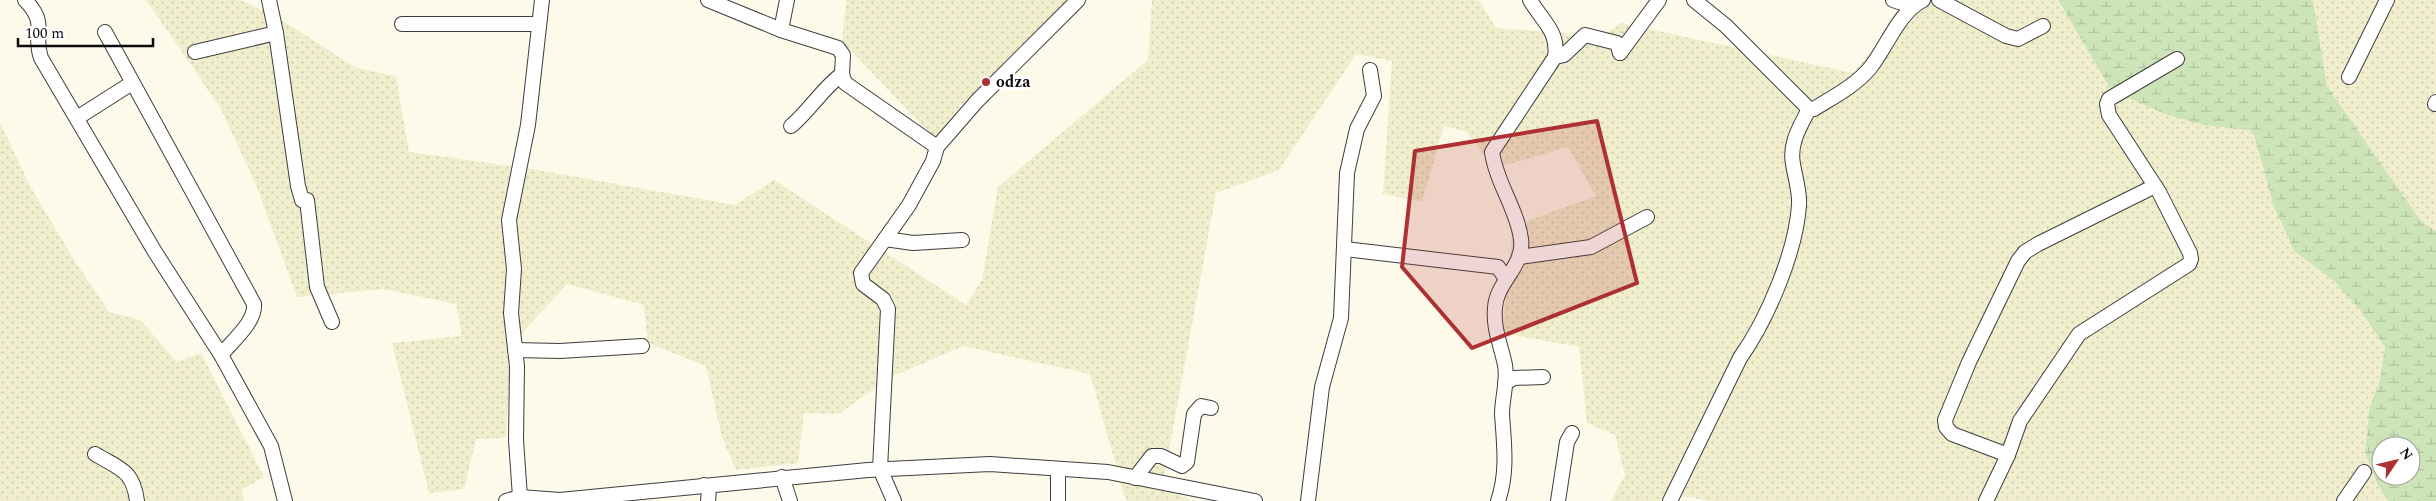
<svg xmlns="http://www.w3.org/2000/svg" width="2436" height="501" font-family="Spectral,serif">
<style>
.farmland{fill:url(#farmland-dots)}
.wetland{fill:url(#wetland-marsh);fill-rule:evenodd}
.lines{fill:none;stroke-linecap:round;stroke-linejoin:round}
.minor-casing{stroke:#3e3e3e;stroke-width:16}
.minor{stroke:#fff;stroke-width:14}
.marked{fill:#ad3032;fill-opacity:0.2;stroke:#ad3032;stroke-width:4;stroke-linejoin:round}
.poi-dot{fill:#ad3032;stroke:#fff;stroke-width:2}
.labels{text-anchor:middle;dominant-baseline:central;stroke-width:5;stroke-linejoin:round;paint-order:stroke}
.poi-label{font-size:16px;font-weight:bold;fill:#0b0b0b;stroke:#fff;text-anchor:start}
</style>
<defs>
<pattern id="farmland-dots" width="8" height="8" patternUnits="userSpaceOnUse" patternTransform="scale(1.25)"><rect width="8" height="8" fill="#f0eecd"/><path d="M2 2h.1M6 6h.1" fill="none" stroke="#cccbaf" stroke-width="1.8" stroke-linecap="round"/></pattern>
<pattern id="wetland-marsh" width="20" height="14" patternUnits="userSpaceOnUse" patternTransform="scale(1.25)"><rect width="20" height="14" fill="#cde4b8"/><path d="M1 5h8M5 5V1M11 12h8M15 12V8" fill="none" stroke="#afc29d"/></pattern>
</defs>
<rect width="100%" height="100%" fill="#fdfaea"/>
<g class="farmland">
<path d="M 146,0 L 240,0 L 277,17 L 356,68 L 396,76 L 409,152 L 532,169 L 735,205 L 774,180 L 966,305 L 982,280 L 998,187 L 1148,60 L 1152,0 L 1479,0 L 1496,28 L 1603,36 L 1621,23 L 1853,73 L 1887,33 L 1923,0 L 2058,0 L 2111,90 L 2204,125 L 2253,131 L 2273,204 L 2294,251 L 2334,281 L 2360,310 L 2385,347 L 2380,380 L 2370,406 L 2377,483 L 2388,501 L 1710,501 L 1669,494 L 1666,501 L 1611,501 L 1625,475 L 1615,435 L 1587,423 L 1579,347 L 1502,333 L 1513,226 L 1596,196 L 1568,147 L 1494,168 L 1467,132 L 1444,126 L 1422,202 L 1383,194 L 1392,61 L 1356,54 L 1279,170 L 1216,193 L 1163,484 L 1191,501 L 1126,501 L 1090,374 L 963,346 L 889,378 L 839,414 L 804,413 L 798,463 L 736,470 L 722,437 L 706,366 L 648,343 L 644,305 L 567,284 L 511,345 L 506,438 L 476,439 L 464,489 L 429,493 L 392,343 L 462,336 L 456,304 L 384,289 L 297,297 L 257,187 L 220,107 Z"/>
<path d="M 846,0 L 1070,0 L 957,110 L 935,139 L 842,41 Z"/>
<path d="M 2313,0 L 2436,0 L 2436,231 L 2421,221 L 2327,86 Z"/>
<path d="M 0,122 L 31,188 L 76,263 L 109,312 L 140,320 L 177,362 L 201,353 L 264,477 L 241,490 L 244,501 L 0,501 Z"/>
</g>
<path class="wetland" d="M 2058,0 L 2313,0 L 2327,86 L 2421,221 L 2436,231 L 2436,501 L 2388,501 L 2377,483 L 2365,452 L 2370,406 L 2380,380 L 2385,347 L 2360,310 L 2334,281 L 2294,251 L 2273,204 L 2253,131 L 2204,125 L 2165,114 L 2111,90 ZM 2381,446 L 2411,446 L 2411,476 L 2381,476 Z"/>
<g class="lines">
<defs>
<g id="minor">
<path d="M 25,0 C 49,25 32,32 41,58 L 155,252 L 221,355 L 271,446 L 285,501"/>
<path d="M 269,0 L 276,33 L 298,186 L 302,200 L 307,200 L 317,287 L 332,322"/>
<path d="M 708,0 L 781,30 L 838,48 L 843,55 L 842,74 L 845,83 L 937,147"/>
<path d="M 1530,0 C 1542,21 1559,31 1555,57"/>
<path d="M 1694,0 L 1726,26 L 1809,109 L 1814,109 C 1833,97 1855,86 1870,68 C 1887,47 1898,13 1923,0"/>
<path d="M 1893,0 L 1911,6"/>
<path d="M 1939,0 L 2006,36 L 2018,39 L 2043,26"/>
<path d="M 402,24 L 539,24"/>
<path d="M 781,30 L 787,0"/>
<path d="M 105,32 L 254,304 C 256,322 232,341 221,355"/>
<path d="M 195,52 L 276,33"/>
<path d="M 1620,53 L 1659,0"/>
<path d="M 2349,77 L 2387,0"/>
<path d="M 2435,104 L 2436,102"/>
<path d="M 77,118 L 132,83"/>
<path d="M 791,126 C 810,110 822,89 842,74"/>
<path d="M 885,239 L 913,243 L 962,240"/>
<path d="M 1345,249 L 1498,267 L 1506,279"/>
<path d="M 1520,257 L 1591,247 L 1647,217"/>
<path d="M 515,350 L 560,351 L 642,346"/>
<path d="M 1505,383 L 1514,378 L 1543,377"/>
<path d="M 95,454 C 120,469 133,470 137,501"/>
<path d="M 2008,455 L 1952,434 L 1946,427 L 1945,420 L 1969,362 L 2018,261 L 2025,252 L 2038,244 L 2155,186"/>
<path d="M 1058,469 L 1058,501"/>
<path d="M 782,477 L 790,501"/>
<path d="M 1135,478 L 1152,456 L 1161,456 L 1182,466 L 1187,462 L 1194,414 L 1201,406 L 1211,408"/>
<path d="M 704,485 L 709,489 L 708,501"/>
<path d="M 520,497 L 516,440 L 517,366 L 511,313 L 514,269 L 509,220 L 528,125 L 542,0"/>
<path d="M 506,501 L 520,497 L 560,500 L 868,470 L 990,464 L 1108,472 L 1255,501"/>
<path d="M 894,501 L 880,469 L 888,309 L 883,299 L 863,284 L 861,273 L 909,205 L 933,161 L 937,147 L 977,101 L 1078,0"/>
<path d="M 1308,501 L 1322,387 L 1341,318 L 1347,173 L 1357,129 L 1374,96 L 1370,70"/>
<path d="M 1498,501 C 1508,472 1504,444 1502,414 C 1502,398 1508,381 1505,365 C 1501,345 1493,329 1495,308 C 1496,282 1525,266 1521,239 C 1517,209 1496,182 1492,152 L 1555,57 L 1564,55 L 1585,35 L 1617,43 L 1620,53"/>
<path d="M 1558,501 L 1567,442 L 1572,433"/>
<path d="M 1670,501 L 1740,358 C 1767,320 1796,252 1799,205 C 1800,192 1795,177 1793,164 C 1789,143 1800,127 1809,109"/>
<path d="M 1986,501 L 2008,455 L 2020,421 L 2079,334 L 2189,264 L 2191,259 L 2190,253 L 2159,192 L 2109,115 L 2107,104 L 2109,99 L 2177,59"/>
<path d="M 2344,501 L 2364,472"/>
</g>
</defs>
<use href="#minor" class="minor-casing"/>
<use href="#minor" class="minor"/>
</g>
<path class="marked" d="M 1597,121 L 1637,283 L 1472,348 L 1402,267 L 1415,151 Z"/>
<circle class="poi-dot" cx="986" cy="82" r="5"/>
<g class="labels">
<g class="poi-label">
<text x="996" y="82">odza</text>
</g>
</g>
<g transform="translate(2396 461) rotate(55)"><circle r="24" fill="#ffffff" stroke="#9d9d9d"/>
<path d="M0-4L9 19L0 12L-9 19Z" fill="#ad3032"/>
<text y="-8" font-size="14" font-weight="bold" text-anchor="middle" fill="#0b0b0b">N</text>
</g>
<path d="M18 38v8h135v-8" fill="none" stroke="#0b0b0b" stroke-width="2.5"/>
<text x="25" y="38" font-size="15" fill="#0b0b0b" stroke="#ffffff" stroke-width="4" paint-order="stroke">100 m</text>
</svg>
